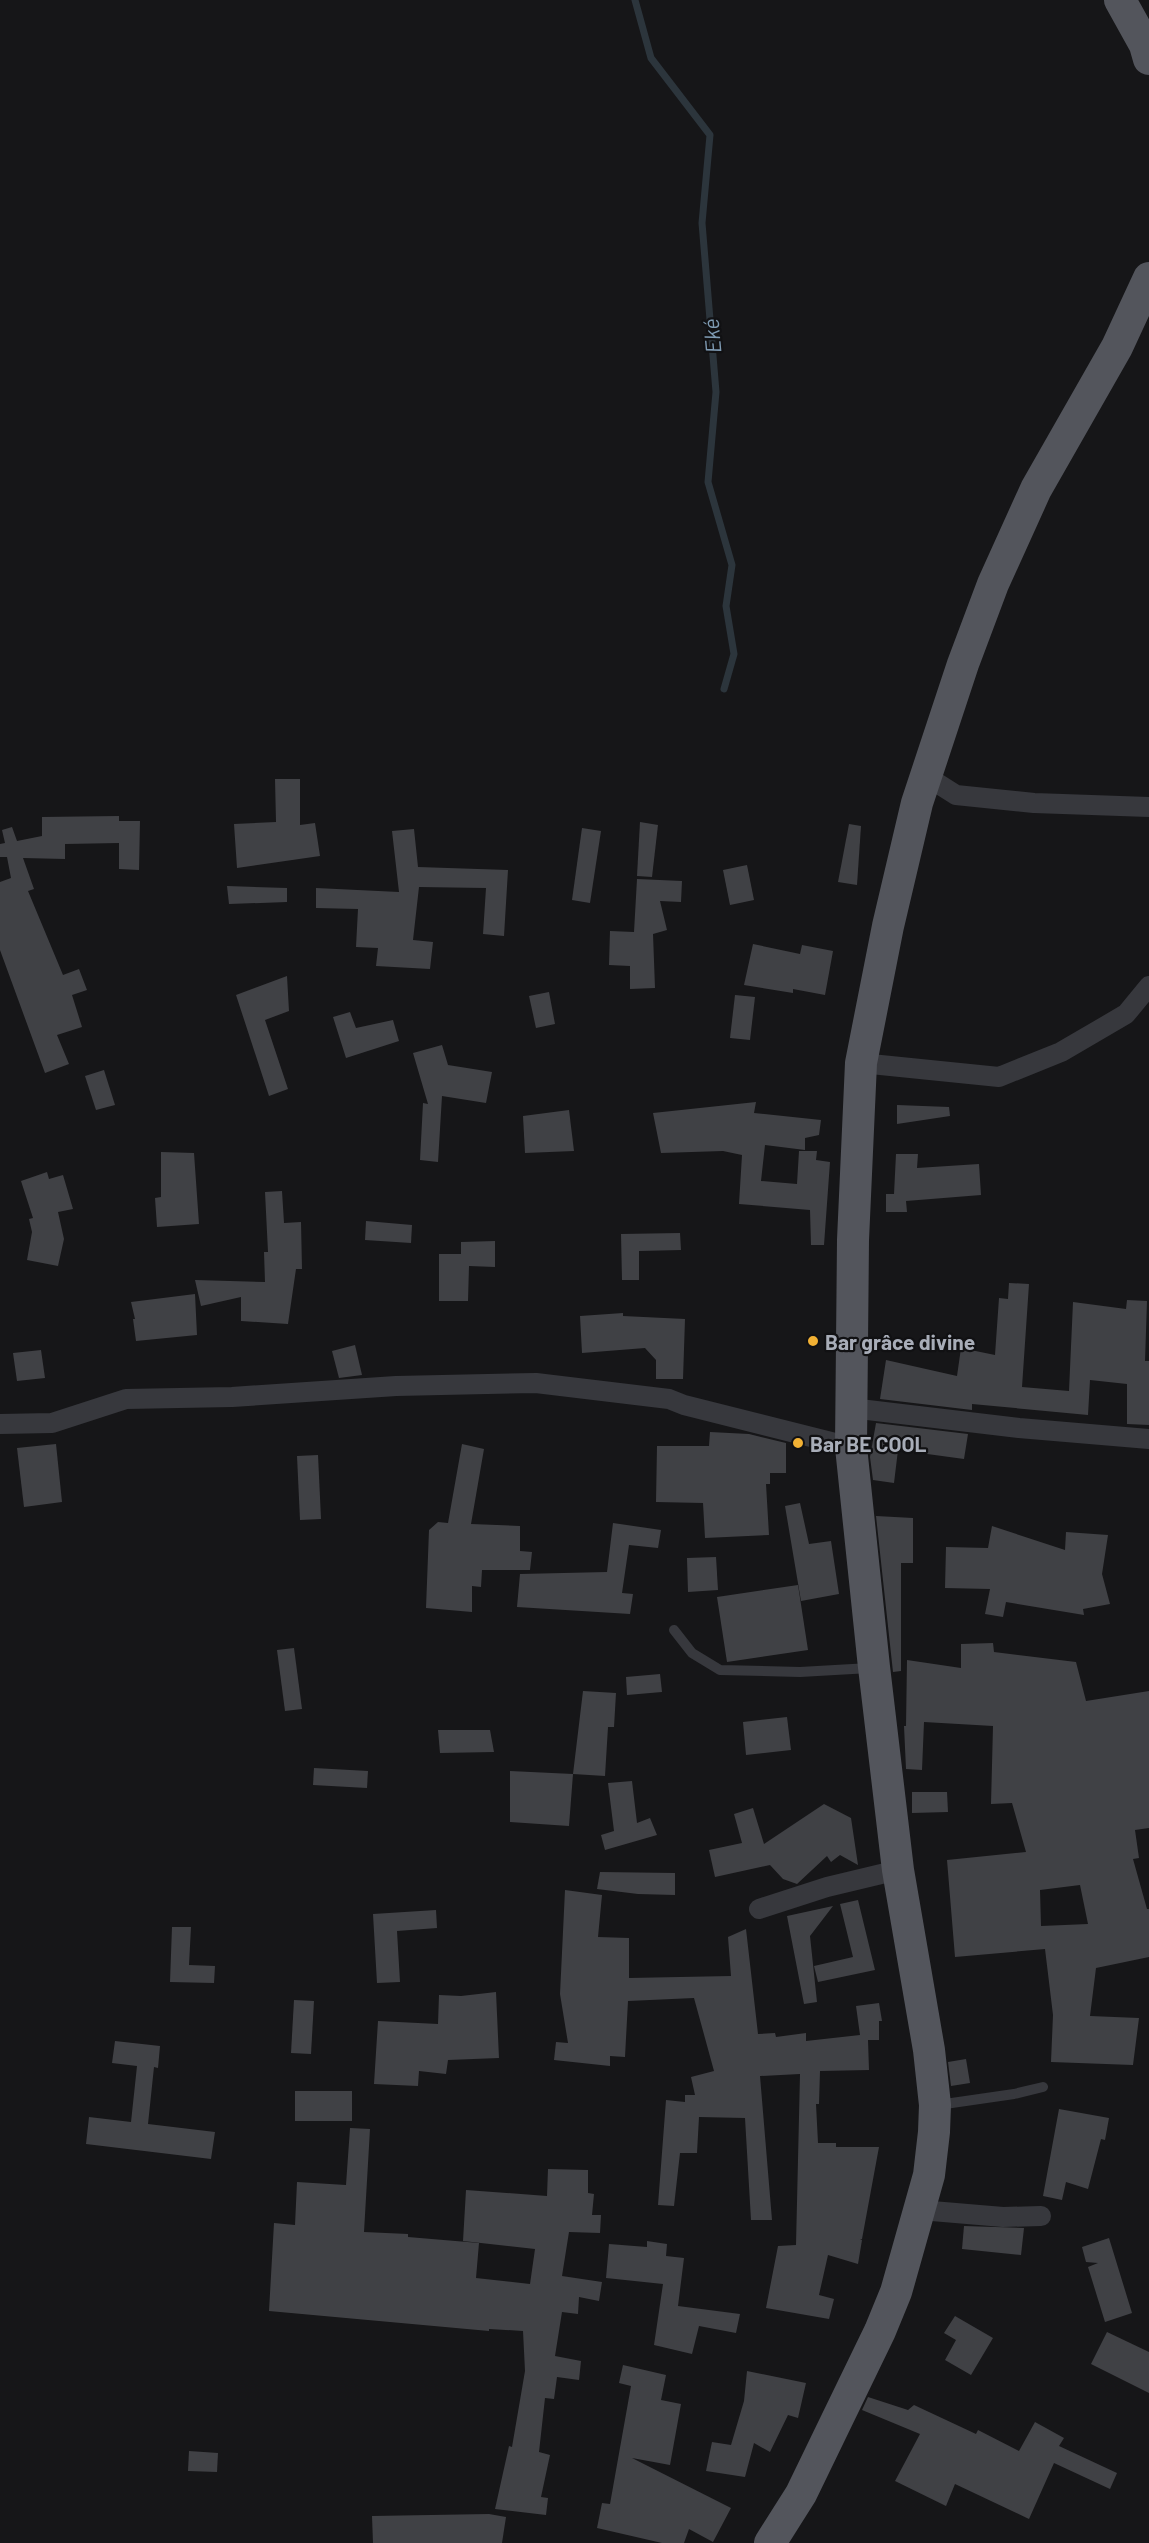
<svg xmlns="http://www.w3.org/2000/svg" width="1149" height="2543" font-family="Barlow,sans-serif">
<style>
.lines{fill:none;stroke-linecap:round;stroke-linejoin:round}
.stream{stroke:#2c353c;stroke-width:7}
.building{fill:#404145;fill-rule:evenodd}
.service{stroke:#37383d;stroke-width:10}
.minor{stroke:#37383d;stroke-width:20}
.primary{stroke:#53555c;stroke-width:32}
.poi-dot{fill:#f2b134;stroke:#111113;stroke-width:2}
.labels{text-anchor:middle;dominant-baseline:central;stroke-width:4.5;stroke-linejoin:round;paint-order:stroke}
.poi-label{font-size:21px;font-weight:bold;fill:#a8adb8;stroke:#111113;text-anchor:start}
.water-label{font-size:22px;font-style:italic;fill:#7f9bb3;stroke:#111113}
</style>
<rect width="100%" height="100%" fill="#161618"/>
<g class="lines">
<path class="stream" d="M 635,0 L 651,58 L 710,135 L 702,223 L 716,392 L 708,482 L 732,565 L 726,606 L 734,654 L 724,689"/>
</g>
<g class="building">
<path d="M 275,779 L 300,779 L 300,825 L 315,823 L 320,856 L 237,868 L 234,824 L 276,822 Z"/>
<path d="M 119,816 L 119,821 L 140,821 L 139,870 L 119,869 L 119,843 L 65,844 L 65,859 L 23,858 L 34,889 L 28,891 L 63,975 L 79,969 L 87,990 L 72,995 L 82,1027 L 57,1035 L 69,1064 L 45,1073 L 0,950 L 0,882 L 11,878 L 7,857 L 0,857 L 0,844 L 5,843 L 2,830 L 12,827 L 17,841 L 42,836 L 42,817 Z"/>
<path d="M 640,822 L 658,825 L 652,877 L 637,876 Z"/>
<path d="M 849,824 L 861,826 L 857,885 L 838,882 Z"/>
<path d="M 582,828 L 601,831 L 590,903 L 572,900 Z"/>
<path d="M 414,829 L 418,867 L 508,870 L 504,936 L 483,934 L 486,888 L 419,887 L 413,940 L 433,942 L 430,969 L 376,966 L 378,948 L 356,947 L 358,909 L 316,908 L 316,888 L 399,892 L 392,831 Z"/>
<path d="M 747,865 L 754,900 L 730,905 L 723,870 Z"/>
<path d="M 637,879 L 682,881 L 681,902 L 660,901 L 667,930 L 653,934 L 655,988 L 630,989 L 630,966 L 609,965 L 610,931 L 634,932 Z"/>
<path d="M 227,886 L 287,888 L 287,902 L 229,904 Z"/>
<path d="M 753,944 L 800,954 L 802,945 L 833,951 L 825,995 L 793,989 L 793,993 L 744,985 Z"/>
<path d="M 287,976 L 289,1011 L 265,1020 L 288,1089 L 269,1096 L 236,995 Z"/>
<path d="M 549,992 L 555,1024 L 536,1028 L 529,996 Z"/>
<path d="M 735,995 L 755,997 L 750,1040 L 730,1038 Z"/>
<path d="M 350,1012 L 356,1028 L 393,1020 L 399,1041 L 346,1058 L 333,1017 Z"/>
<path d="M 442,1045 L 448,1065 L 492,1072 L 486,1103 L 442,1096 L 438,1162 L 420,1160 L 423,1103 L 428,1104 L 413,1053 Z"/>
<path d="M 104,1070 L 115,1105 L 96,1110 L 85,1076 Z"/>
<path d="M 756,1102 L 754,1113 L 821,1120 L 819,1135 L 805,1138 L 805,1150 L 765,1145 L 761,1181 L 797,1184 L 799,1151 L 817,1151 L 816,1160 L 830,1162 L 824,1245 L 811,1245 L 810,1210 L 739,1204 L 742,1155 L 723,1151 L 661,1153 L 653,1113 Z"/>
<path d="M 897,1105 L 949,1107 L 950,1116 L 897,1124 Z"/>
<path d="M 569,1110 L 574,1151 L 525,1153 L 523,1116 Z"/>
<path d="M 161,1152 L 194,1153 L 199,1224 L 157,1227 L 155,1198 L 161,1197 Z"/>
<path d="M 896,1154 L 918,1154 L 917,1168 L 979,1164 L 981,1195 L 906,1201 L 907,1212 L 886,1212 L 886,1194 L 894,1194 Z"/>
<path d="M 47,1172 L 49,1179 L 63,1175 L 73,1209 L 58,1212 L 64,1239 L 58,1266 L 27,1260 L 32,1232 L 29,1219 L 33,1218 L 21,1181 Z"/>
<path d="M 282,1191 L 284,1223 L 301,1222 L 302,1269 L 296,1269 L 288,1324 L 241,1321 L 241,1297 L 201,1306 L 195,1280 L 265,1282 L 264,1252 L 268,1252 L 265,1192 Z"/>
<path d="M 366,1221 L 412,1225 L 411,1243 L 365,1240 Z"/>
<path d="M 680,1233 L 681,1250 L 639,1251 L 639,1280 L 622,1280 L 621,1234 Z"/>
<path d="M 495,1241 L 495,1267 L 469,1266 L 468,1301 L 439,1301 L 439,1254 L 461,1254 L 461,1242 Z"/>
<path d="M 1009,1283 L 1029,1284 L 1022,1387 L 1069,1391 L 1073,1302 L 1126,1309 L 1127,1300 L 1147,1301 L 1145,1361 L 1149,1361 L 1149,1425 L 1127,1424 L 1127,1384 L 1090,1380 L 1088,1415 L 972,1404 L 972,1410 L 880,1399 L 886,1360 L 957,1376 L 961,1348 L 995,1355 L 999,1298 L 1008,1299 Z"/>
<path d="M 195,1294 L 197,1335 L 136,1341 L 133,1319 L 135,1319 L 131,1302 Z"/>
<path d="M 623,1313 L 623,1316 L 685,1319 L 683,1379 L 656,1379 L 656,1360 L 645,1348 L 582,1353 L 580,1316 Z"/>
<path d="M 355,1345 L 362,1375 L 339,1378 L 332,1351 Z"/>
<path d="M 41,1350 L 45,1378 L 17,1381 L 13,1353 Z"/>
<path d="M 876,1423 L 968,1434 L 964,1459 L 898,1450 L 894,1483 L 873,1480 L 870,1457 Z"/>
<path d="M 710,1432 L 749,1434 L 786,1443 L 786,1473 L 770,1473 L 770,1484 L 766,1484 L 769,1535 L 705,1538 L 703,1503 L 656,1502 L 657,1446 L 709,1446 Z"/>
<path d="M 56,1444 L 62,1502 L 24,1507 L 17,1448 Z"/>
<path d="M 462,1444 L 484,1449 L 471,1524 L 520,1526 L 520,1551 L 532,1552 L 530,1570 L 482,1570 L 481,1587 L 472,1586 L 472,1612 L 426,1608 L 429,1530 L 438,1522 L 448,1523 Z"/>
<path d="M 318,1455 L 321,1519 L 300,1520 L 297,1456 Z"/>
<path d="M 800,1503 L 809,1544 L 831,1541 L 839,1594 L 801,1601 L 785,1506 Z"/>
<path d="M 876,1516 L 913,1518 L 913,1563 L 901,1563 L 901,1671 L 893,1672 Z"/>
<path d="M 613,1523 L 661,1530 L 658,1548 L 629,1545 L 622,1593 L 633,1594 L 630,1614 L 517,1607 L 520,1574 L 607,1572 Z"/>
<path d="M 992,1526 L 1065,1550 L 1066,1532 L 1108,1535 L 1102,1574 L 1110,1604 L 1083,1609 L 1084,1615 L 1006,1602 L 1003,1617 L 985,1614 L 990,1589 L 945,1588 L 946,1547 L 988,1548 Z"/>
<path d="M 716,1557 L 718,1590 L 688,1592 L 687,1558 Z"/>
<path d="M 798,1585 L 808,1650 L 727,1662 L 717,1597 Z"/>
<path d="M 993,1643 L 994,1652 L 1076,1662 L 1086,1701 L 1149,1691 L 1149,1828 L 1135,1830 L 1139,1858 L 1133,1859 L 1147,1909 L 1149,1909 L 1149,1957 L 1096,1968 L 1090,2016 L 1139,2018 L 1133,2065 L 1051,2062 L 1053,2015 L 1045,1949 L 955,1957 L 947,1860 L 1026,1852 L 1012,1803 L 991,1804 L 993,1726 L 924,1722 L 922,1770 L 906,1769 L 904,1726 L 906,1726 L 907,1660 L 961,1668 L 961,1644 ZM 1080,1885 L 1088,1924 L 1041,1926 L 1040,1890 Z"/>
<path d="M 294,1648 L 302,1709 L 285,1711 L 277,1650 Z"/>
<path d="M 660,1674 L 662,1692 L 627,1695 L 626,1677 Z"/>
<path d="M 583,1691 L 616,1693 L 614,1727 L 608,1727 L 605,1776 L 573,1774 Z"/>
<path d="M 787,1717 L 791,1750 L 746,1755 L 743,1722 Z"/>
<path d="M 438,1730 L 490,1730 L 494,1752 L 440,1753 Z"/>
<path d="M 314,1768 L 368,1771 L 367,1788 L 313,1785 Z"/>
<path d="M 510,1771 L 573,1774 L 569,1826 L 510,1822 Z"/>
<path d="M 632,1781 L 637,1823 L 650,1818 L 657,1835 L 605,1850 L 601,1835 L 614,1831 L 608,1783 Z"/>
<path d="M 912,1792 L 947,1792 L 948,1812 L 912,1813 Z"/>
<path d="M 824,1804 L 851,1818 L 858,1865 L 840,1855 L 831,1862 L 827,1856 L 797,1884 L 783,1879 L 770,1865 L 715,1877 L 709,1850 L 742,1843 L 734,1814 L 753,1808 L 764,1844 Z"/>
<path d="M 600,1872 L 675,1873 L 675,1895 L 638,1894 L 597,1889 Z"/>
<path d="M 565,1890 L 602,1895 L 598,1937 L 629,1938 L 629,1978 L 731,1976 L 728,1937 L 746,1929 L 758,2034 L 775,2033 L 776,2037 L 806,2033 L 806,2041 L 860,2035 L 856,2006 L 879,2003 L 882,2021 L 879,2021 L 879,2040 L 868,2040 L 869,2070 L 820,2071 L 819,2104 L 816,2104 L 818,2143 L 836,2143 L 836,2147 L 879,2147 L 862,2239 L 860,2239 L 862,2240 L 858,2264 L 828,2255 L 819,2295 L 834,2299 L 829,2319 L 766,2308 L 778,2246 L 796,2245 L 800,2074 L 760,2076 L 772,2220 L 751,2220 L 745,2118 L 699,2117 L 697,2153 L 680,2153 L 674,2206 L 658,2205 L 666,2100 L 685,2102 L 685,2095 L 695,2095 L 691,2077 L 714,2071 L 694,1998 L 628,2001 L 625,2057 L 610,2056 L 610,2066 L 554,2060 L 556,2042 L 568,2043 L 560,1994 Z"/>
<path d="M 858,1900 L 875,1970 L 818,1982 L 814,1966 L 853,1957 L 840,1904 Z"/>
<path d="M 833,1906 L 810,1936 L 817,2002 L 804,2004 L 787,1916 Z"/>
<path d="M 436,1910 L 437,1928 L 397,1931 L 400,1982 L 377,1983 L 373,1914 Z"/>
<path d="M 172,1927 L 191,1927 L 189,1965 L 215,1966 L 214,1983 L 170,1982 Z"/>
<path d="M 496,1992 L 499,2058 L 448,2060 L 446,2074 L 419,2071 L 418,2086 L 374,2084 L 378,2021 L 438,2024 L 439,1995 L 461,1996 Z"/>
<path d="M 294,2000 L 314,2001 L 311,2054 L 291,2053 Z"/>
<path d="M 115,2041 L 160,2046 L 158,2068 L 154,2067 L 148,2124 L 215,2132 L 211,2159 L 86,2144 L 89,2117 L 131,2122 L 137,2066 L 112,2063 Z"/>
<path d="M 966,2059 L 970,2083 L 951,2086 L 948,2062 Z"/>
<rect x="295" y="2091" width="57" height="30"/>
<path d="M 1059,2109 L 1109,2118 L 1105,2140 L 1101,2139 L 1088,2189 L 1066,2182 L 1062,2200 L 1043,2196 Z"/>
<path d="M 350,2128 L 370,2129 L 364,2232 L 408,2234 L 408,2237 L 479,2243 L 476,2278 L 530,2284 L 535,2249 L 463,2241 L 466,2190 L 547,2196 L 548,2169 L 588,2170 L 588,2193 L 594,2194 L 592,2215 L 601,2215 L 600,2233 L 569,2232 L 562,2276 L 602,2282 L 599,2301 L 579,2297 L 578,2314 L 562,2312 L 555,2356 L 581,2361 L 579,2380 L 557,2377 L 554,2399 L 545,2398 L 539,2452 L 550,2455 L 541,2497 L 548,2498 L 546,2515 L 495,2509 L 509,2446 L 512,2447 L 525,2371 L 523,2331 L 489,2329 L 489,2331 L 269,2311 L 274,2223 L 295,2225 L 297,2182 L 346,2185 Z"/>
<path d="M 964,2226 L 1024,2228 L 1021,2255 L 962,2249 Z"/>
<path d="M 1109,2238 L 1132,2313 L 1105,2322 L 1088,2267 L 1098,2263 L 1086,2262 L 1082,2247 Z"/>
<path d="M 647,2241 L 667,2244 L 666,2256 L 684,2258 L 678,2306 L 740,2314 L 736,2333 L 699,2326 L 692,2354 L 654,2345 L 663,2284 L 606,2278 L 609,2244 L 647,2247 Z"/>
<path d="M 955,2316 L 993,2338 L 971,2375 L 945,2360 L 956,2340 L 944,2333 Z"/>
<path d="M 1107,2332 L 1149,2352 L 1149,2393 L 1091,2364 Z"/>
<path d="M 623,2365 L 666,2375 L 661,2400 L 681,2404 L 670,2465 L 632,2458 L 731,2508 L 713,2542 L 689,2529 L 684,2543 L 662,2543 L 597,2528 L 602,2503 L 610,2504 L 631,2386 L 619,2383 Z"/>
<path d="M 747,2371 L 806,2383 L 798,2418 L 788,2415 L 770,2452 L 754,2443 L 745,2477 L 706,2471 L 712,2442 L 731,2445 L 744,2401 Z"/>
<path d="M 868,2397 L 908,2410 L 914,2405 L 976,2434 L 978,2430 L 1019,2451 L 1035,2422 L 1064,2438 L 1059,2446 L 1117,2473 L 1110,2489 L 1054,2463 L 1029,2519 L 955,2484 L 946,2506 L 895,2481 L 920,2434 L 862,2410 Z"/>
<path d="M 189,2451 L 218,2453 L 217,2472 L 188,2471 Z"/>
<path d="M 489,2514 L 506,2517 L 502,2543 L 373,2543 L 372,2516 Z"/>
</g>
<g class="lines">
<g class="service">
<path d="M 674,1630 L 692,1653 L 720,1670 L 800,1672 L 870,1668"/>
<path d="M 938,2105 L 1014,2094 L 1043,2087"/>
</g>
<g class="minor">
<path d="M 926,776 L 956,795 L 1034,803 L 1149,807"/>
<path d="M 861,1063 L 999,1077 L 1061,1052 L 1126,1014 L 1149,986"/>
<path d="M 851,1408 L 1019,1428 L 1149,1439"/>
<path d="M 0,1424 L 52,1423 L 126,1399 L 232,1397 L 396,1386 L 536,1383 L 669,1399 L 684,1405 L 851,1447"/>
<path d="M 759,1909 L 827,1887 L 898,1870"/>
<path d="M 920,2210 L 1003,2217 L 1041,2216"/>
</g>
<g class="primary">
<path d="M 1120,0 L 1145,45 L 1149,59"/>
<path d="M 770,2543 L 801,2494 L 880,2331 L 896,2292 L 929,2175 L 934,2132 L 935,2105 L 929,2050 L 898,1870 L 874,1667 L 851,1447 L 853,1240 L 861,1063 L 888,926 L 917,803 L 963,664 L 993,584 L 1036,489 L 1117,347 L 1149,278"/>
</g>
</g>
<g class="poi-dot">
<circle cx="813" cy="1341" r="6"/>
<circle cx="798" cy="1443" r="6"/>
</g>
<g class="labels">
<g class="poi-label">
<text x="825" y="1341">Bar grâce divine</text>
<text x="810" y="1443">Bar BE COOL</text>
</g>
<g class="water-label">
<text transform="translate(711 336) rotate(-95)">Eké</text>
</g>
</g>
</svg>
